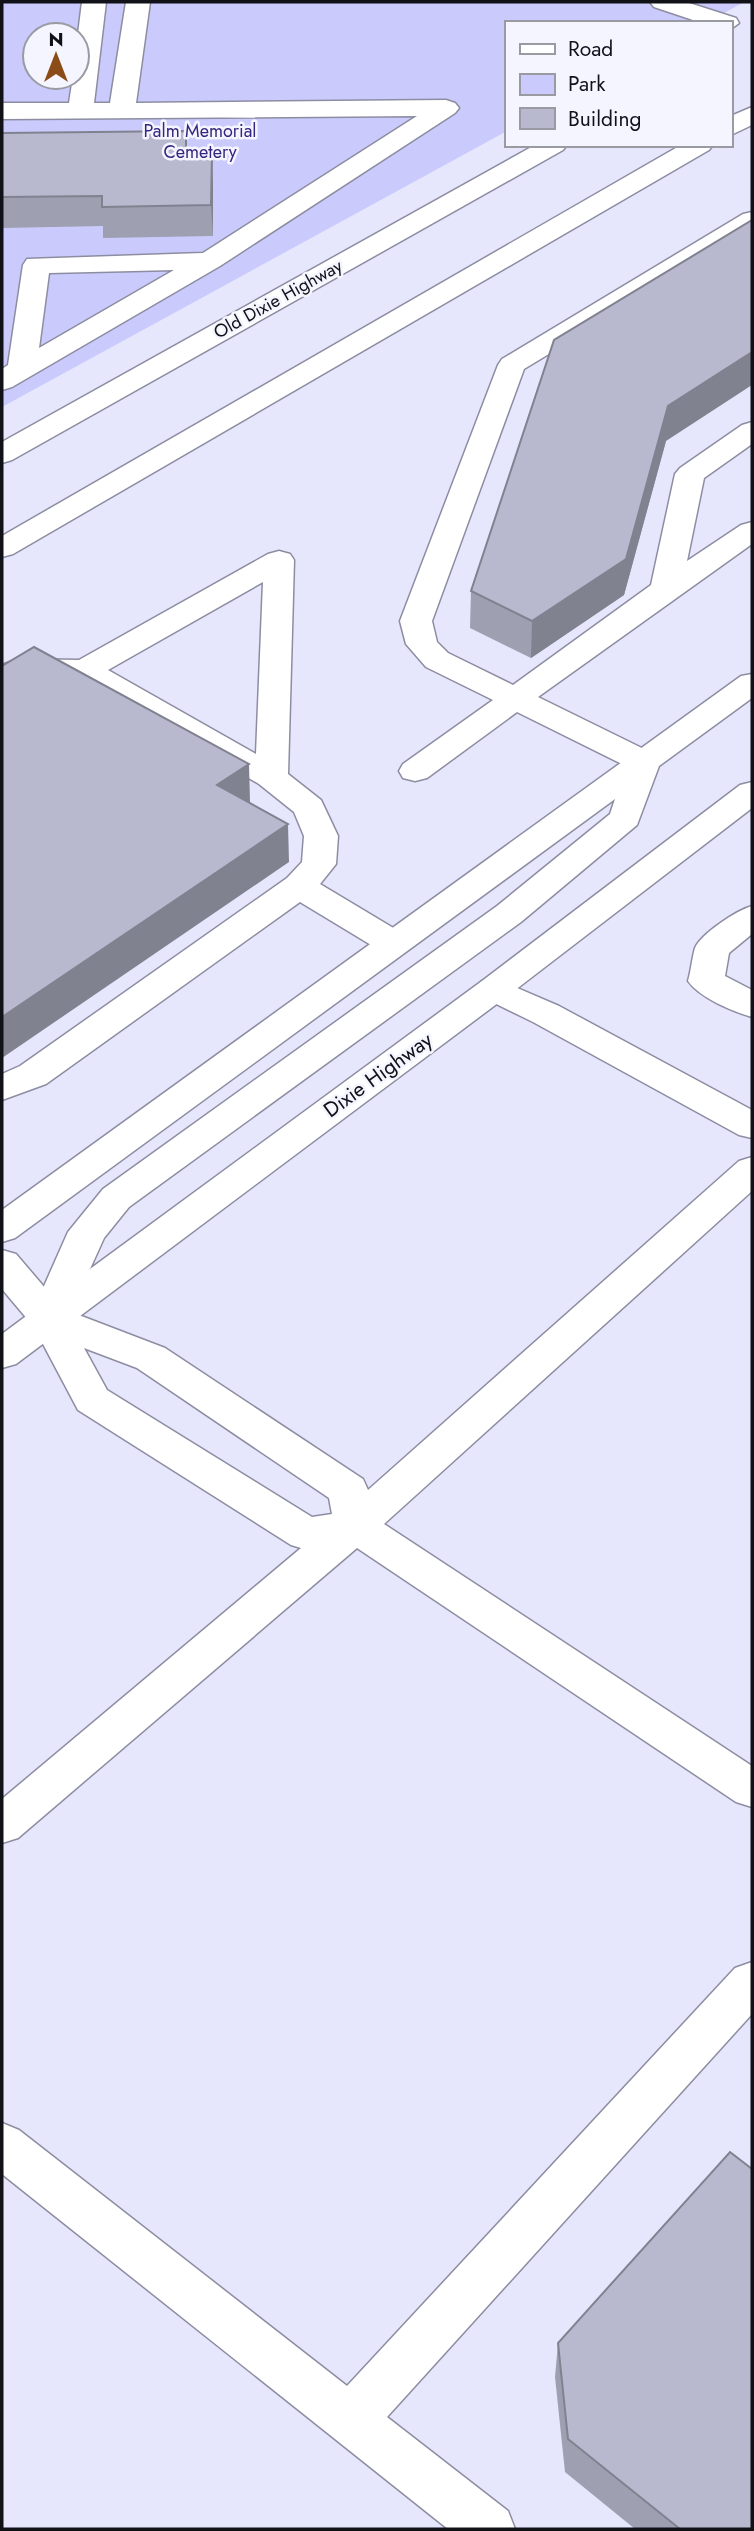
<svg xmlns="http://www.w3.org/2000/svg" width="754" height="2531" font-family="Jost,sans-serif">
<style>
.green{fill:#cacbfc;fill-rule:evenodd}
.lines{fill:none;stroke-linecap:round;stroke-linejoin:round}
.minor-casing{stroke:#8d8da2;stroke-width:3}
.highway-casing{stroke:#8d8da2;stroke-width:3}
.minor{fill:#fff;fill-rule:evenodd}
.highway{fill:#fff;fill-rule:evenodd}
.wall{fill:#9e9fb1}
.shaded-wall{fill:#818290}
.building{fill:#b8b9ce;stroke:#818290;stroke-width:2}
.labels{text-anchor:middle;dominant-baseline:central;stroke-width:5;stroke-linejoin:round;paint-order:stroke}
.far-park-label{font-size:18px;fill:#35257e;stroke:#f5f5ff}
.far-street-label{font-size:18px;fill:#111118;stroke:#f5f5ff}
.street-label{font-size:21px;fill:#111118;stroke:#f5f5ff}
</style>
<rect width="100%" height="100%" fill="#e6e7fd"/>
<path class="green" d="M 2,2 L 744,2 L 706,23 L 507,23 L 507,131 L 2,407 ZM 35,35 L 77,35 L 77,77 L 35,77 Z"/>
<g class="lines">
<defs>
<g id="minor">
<path d="M 82,2 L 106,2 L 94,103 L 110,103 L 126,2 L 150,2 L 136,103 L 446,100 L 455,103 L 459,108 L 455,113 L 220,266 L 12,387 L 2,390 L 2,369 L 8,365 L 23,265 L 27,259 L 203,253 L 417,116 L 2,119 L 2,103 L 69,103 L 73,77 L 77,77 L 77,42 ZM 174,270 L 39,348 L 49,273 Z"/>
<path d="M 650,2 L 686,2 L 736,18 L 739,23 L 731,29 L 731,23 L 702,23 L 654,7 Z"/>
<path d="M 752,107 L 752,125 L 731,135 L 731,116 Z"/>
<path d="M 535,145 L 567,145 L 563,150 L 12,460 L 2,463 L 2,442 Z"/>
<path d="M 681,145 L 713,145 L 709,150 L 13,554 L 2,557 L 2,536 Z"/>
<path d="M 752,212 L 752,231 L 524,369 L 432,621 L 437,642 L 448,653 L 513,685 L 651,585 L 675,474 L 680,468 L 742,425 L 752,422 L 752,444 L 704,478 L 687,561 L 741,525 L 752,522 L 752,544 L 538,697 L 656,755 L 660,762 L 656,769 L 644,772 L 632,769 L 517,712 L 427,778 L 415,781 L 403,778 L 399,771 L 403,764 L 493,700 L 426,667 L 406,644 L 400,621 L 498,365 L 502,359 L 743,214 Z"/>
<path d="M 279,551 L 290,554 L 294,560 L 288,774 L 321,800 L 338,836 L 336,864 L 320,884 L 405,935 L 410,943 L 405,951 L 393,954 L 381,951 L 300,902 L 46,1084 L 2,1100 L 2,1074 L 20,1066 L 287,878 L 302,862 L 304,836 L 294,812 L 259,784 L 78,679 L 25,679 L 2,689 L 2,665 L 18,659 L 79,660 L 268,554 ZM 263,582 L 256,754 L 108,670 Z"/>
<path d="M 752,906 L 752,934 L 729,953 L 725,976 L 752,990 L 752,1017 C 732,1011 700,998 688,981 C 691,971 692,958 695,948 C 701,934 737,910 752,906 Z"/>
<path d="M 494,978 L 559,1006 L 752,1110 L 752,1138 L 739,1135 L 533,1022 L 482,997 L 476,989 L 482,981 Z"/>
<path d="M 752,1157 L 752,1191 L 384,1524 L 752,1766 L 752,1807 L 736,1802 L 357,1548 L 18,1838 L 2,1843 L 2,1799 L 301,1548 L 291,1545 L 78,1410 L 34,1327 L 2,1289 L 2,1250 L 16,1254 L 63,1309 L 165,1348 L 363,1479 L 368,1490 L 739,1161 ZM 84,1348 L 137,1368 L 329,1498 L 332,1514 L 312,1517 L 107,1390 Z"/>
<path d="M 752,1962 L 752,2014 L 387,2417 L 508,2511 L 515,2529 L 448,2529 L 2,2174 L 2,2123 L 19,2130 L 347,2386 L 735,1968 Z"/>
</g>
<path id="highway" d="M 752,674 L 752,698 L 659,766 L 637,825 L 521,922 L 129,1207 L 104,1238 L 90,1269 L 482,981 L 740,785 L 752,782 L 752,808 L 506,997 L 16,1364 L 2,1368 L 2,1334 L 33,1311 L 68,1232 L 103,1189 L 497,906 L 610,814 L 615,799 L 15,1238 L 2,1242 L 2,1210 L 741,676 Z"/>
</defs>
<use href="#minor" class="minor-casing"/>
<use href="#highway" class="highway-casing"/>
<use href="#minor" class="minor"/>
<use href="#highway" class="highway"/>
</g>
<g class="wall">
<path d="M 2,133 L 187,153 L 213,183 L 213,236 L 103,238 L 103,226 L 2,228 Z"/>
<path d="M 666,441 L 624,595 L 531,658 L 470,628 L 471,591 Z"/>
<path d="M 558,2343 L 752,2529 L 635,2529 L 565,2472 L 555,2377 Z"/>
</g>
<g class="shaded-wall">
<path d="M 212,153 L 213,183 L 213,236 L 211,205 Z"/>
<path d="M 752,352 L 752,385 L 666,441 L 624,595 L 531,658 L 532,621 L 668,406 Z"/>
<path d="M 249,764 L 250,802 L 218,822 L 217,785 Z"/>
<path d="M 288,824 L 289,862 L 2,1058 L 2,1017 Z"/>
</g>
<g class="building">
<path d="M 186,131 L 186,153 L 212,153 L 211,205 L 102,207 L 102,196 L 2,197 L 2,133 Z"/>
<path d="M 752,220 L 752,352 L 668,406 L 626,559 L 532,621 L 471,591 L 554,340 Z"/>
<path d="M 34,647 L 249,764 L 217,785 L 288,824 L 2,1017 L 2,666 Z"/>
<path d="M 730,2152 L 752,2169 L 752,2529 L 680,2529 L 568,2439 L 558,2343 Z"/>
</g>
<g class="labels">
<g class="far-park-label">
<text x="200" y="131">Palm Memorial<tspan x="200" dy="21">Cemetery</tspan></text>
</g>
<g class="far-street-label">
<text transform="translate(278 299) rotate(-29)">Old Dixie Highway</text>
</g>
<g class="street-label">
<text transform="translate(378 1075) rotate(-36)">Dixie Highway</text>
</g>
</g>
<rect width="754" height="2531" fill="none" stroke="#111118" stroke-width="7"/>
<rect x="505" y="21" width="228" height="126" fill="#f5f5ff" stroke="#9a9aa3" stroke-width="2"/>
<rect x="520" y="44" width="35" height="10" fill="#ffffff" stroke="#9a9aa3" stroke-width="2"/>
<text x="568" y="56" font-size="21" fill="#111118">Road</text>
<rect x="520" y="74" width="35" height="21" fill="#cacbfc" stroke="#9a9aa3" stroke-width="2"/>
<text x="568" y="91" font-size="21" fill="#111118">Park</text>
<rect x="520" y="108" width="35" height="21" fill="#b8b9ce" stroke="#9a9aa3" stroke-width="2"/>
<text x="568" y="126" font-size="21" fill="#111118">Building</text>
<g transform="translate(56 56)"><circle r="33" fill="#f5f5ff" stroke="#9a9aa3" stroke-width="2"/>
<path d="M0-5L12 26L0 18L-12 26Z" fill="#8c4c17"/>
<text y="-10" font-size="19" font-weight="bold" text-anchor="middle" fill="#111118">N</text>
</g>
</svg>
